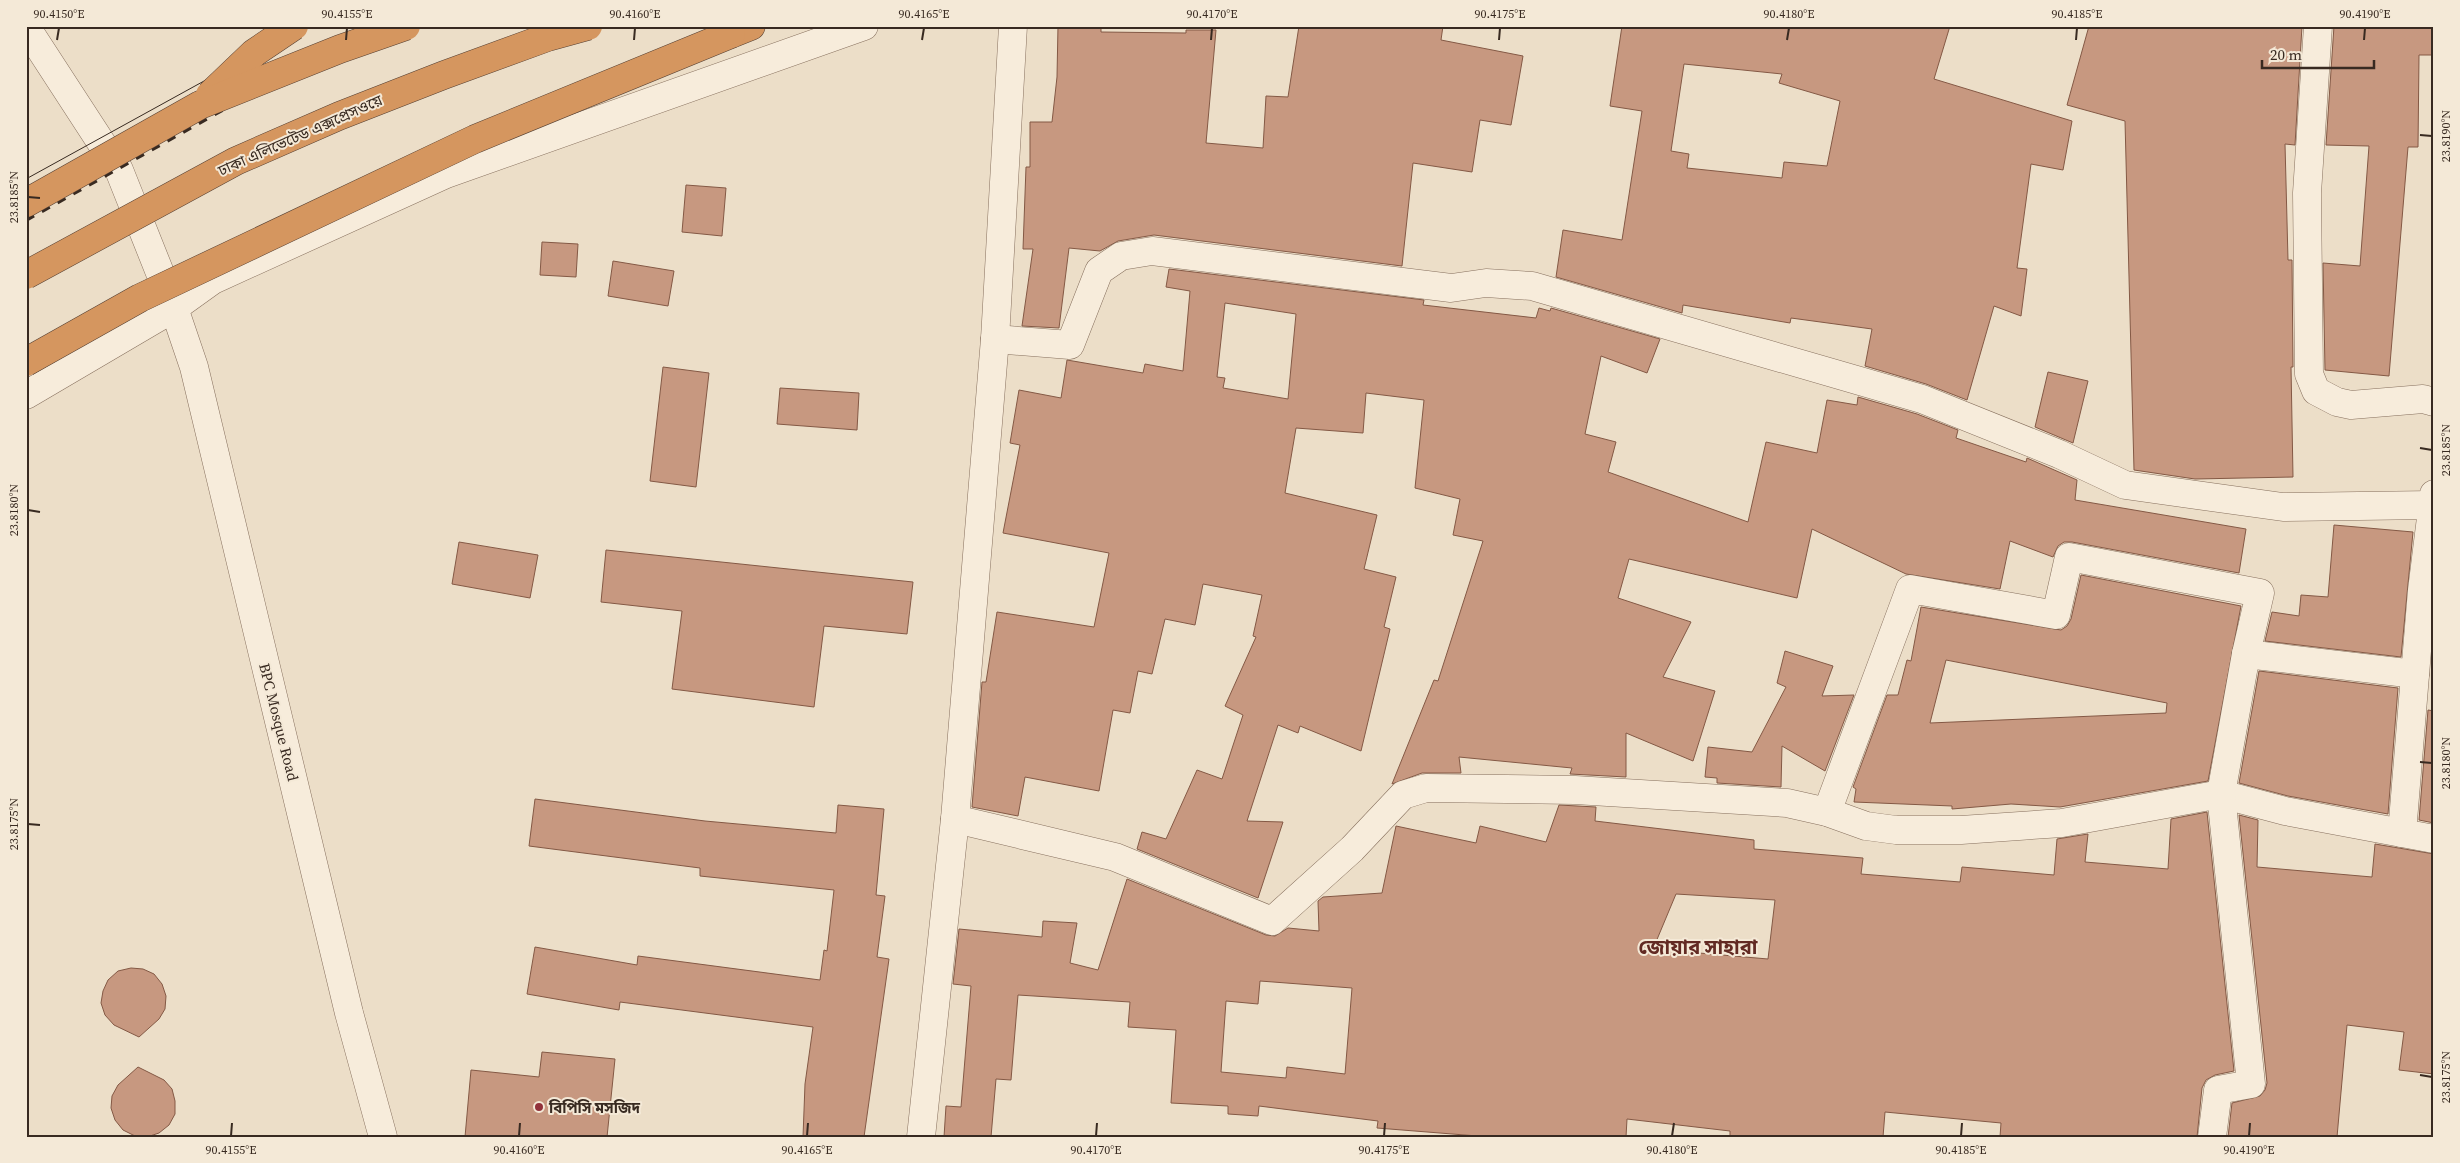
<svg xmlns="http://www.w3.org/2000/svg" width="2460" height="1163" font-family="'Source Serif 4','Noto Sans Bengali',serif">
<style>
.building{fill:#c79880;stroke:#845945;fill-rule:evenodd}
.lines{fill:none;stroke-linecap:round;stroke-linejoin:round}
.minor-casing{stroke:#87705e;stroke-width:29}
.tertiary-casing{stroke:#87705e;stroke-width:29}
.motorway-casing{stroke:#553f32;stroke-width:29}
.minor{stroke:#f7ecdb;stroke-width:28}
.tertiary{stroke:#f7ecdb;stroke-width:28}
.motorway{stroke:#d5965f;stroke-width:28}
.tram{stroke:#382a21;stroke-width:1}
.rail{stroke:#382a21;stroke-width:4;stroke-dasharray:9 9;stroke-linecap:butt}
.motorway-bridge-casing{stroke:#553f32;stroke-width:29;stroke-linecap:butt}
.motorway-bridge{stroke:#d5965f;stroke-width:28}
.ticks{fill:none;stroke:#382a21;stroke-width:2}
.poi-dot{fill:#92323b;stroke:#f4e9d7;stroke-width:2}
.labels{text-anchor:middle;dominant-baseline:central;stroke-width:4;stroke-linejoin:round;paint-order:stroke}
.street-label{font-size:15px;fill:#382a21;stroke:#f4e9d7}
.poi-label{font-size:15px;font-weight:bold;fill:#382a21;stroke:#f4e9d7;text-anchor:start}
.district-label{font-size:20px;font-weight:bold;fill:#622a23;stroke:#f4e9d7}
.neatline{fill:none;stroke:#382a21;stroke-width:2}
.ticks-label{font-size:12px;text-anchor:middle;fill:#382a21}
</style>
<rect width="100%" height="100%" fill="#ecdec8"/>
<g class="building">
<path d="M 1058,26 L 1101,26 L 1101,32 L 1186,33 L 1186,30 L 1216,30 L 1206,143 L 1263,148 L 1266,96 L 1288,97 L 1299,26 L 1443,26 L 1441,40 L 1523,56 L 1511,125 L 1480,120 L 1472,172 L 1413,163 L 1402,266 L 1154,235 L 1118,241 L 1100,251 L 1069,248 L 1059,328 L 1022,326 L 1033,249 L 1023,249 L 1026,167 L 1030,167 L 1030,122 L 1052,122 L 1057,77 Z"/>
<path d="M 1622,26 L 1950,26 L 1934,79 L 2072,121 L 2063,170 L 2031,164 L 2017,268 L 2027,269 L 2021,316 L 1994,306 L 1967,400 L 1926,384 L 1865,366 L 1872,329 L 1791,318 L 1790,323 L 1683,305 L 1682,313 L 1556,277 L 1563,230 L 1622,240 L 1642,111 L 1610,106 ZM 1684,64 L 1782,74 L 1779,83 L 1840,101 L 1827,166 L 1784,162 L 1782,178 L 1687,168 L 1689,154 L 1671,151 Z"/>
<path d="M 2089,26 L 2302,26 L 2295,145 L 2285,144 L 2288,260 L 2292,260 L 2293,367 L 2291,367 L 2293,477 L 2195,479 L 2134,470 L 2125,121 L 2067,105 Z"/>
<path d="M 2334,26 L 2433,26 L 2432,55 L 2419,55 L 2418,147 L 2408,147 L 2389,376 L 2325,370 L 2323,263 L 2360,266 L 2369,146 L 2326,145 Z"/>
<path d="M 686,185 L 726,188 L 722,236 L 682,232 Z"/>
<path d="M 542,242 L 578,244 L 576,277 L 540,275 Z"/>
<path d="M 613,261 L 674,271 L 668,306 L 608,296 Z"/>
<path d="M 1169,269 L 1424,300 L 1423,305 L 1536,318 L 1539,308 L 1550,311 L 1551,308 L 1660,339 L 1647,373 L 1601,356 L 1585,434 L 1616,442 L 1608,472 L 1748,522 L 1766,442 L 1817,453 L 1827,400 L 1857,405 L 1858,397 L 1917,414 L 1958,430 L 1956,438 L 2026,462 L 2027,458 L 2077,480 L 2075,500 L 2246,529 L 2239,573 L 2072,542 L 2064,542 L 2058,546 L 2053,557 L 2010,541 L 2000,589 L 1906,574 L 1812,529 L 1797,598 L 1629,559 L 1618,598 L 1691,622 L 1663,677 L 1715,691 L 1693,761 L 1626,733 L 1626,777 L 1570,774 L 1572,768 L 1459,757 L 1461,773 L 1422,773 L 1392,784 L 1434,680 L 1438,681 L 1483,541 L 1453,535 L 1460,499 L 1415,488 L 1424,400 L 1366,393 L 1363,433 L 1296,428 L 1285,493 L 1377,515 L 1364,569 L 1396,577 L 1384,627 L 1390,629 L 1361,751 L 1300,726 L 1298,733 L 1278,725 L 1247,821 L 1283,822 L 1258,898 L 1137,849 L 1142,832 L 1166,839 L 1197,770 L 1222,779 L 1243,715 L 1225,706 L 1256,637 L 1253,636 L 1262,595 L 1203,584 L 1195,625 L 1165,619 L 1152,674 L 1138,671 L 1130,713 L 1113,710 L 1099,791 L 1025,777 L 1018,816 L 972,807 L 982,682 L 986,682 L 997,612 L 1094,627 L 1109,553 L 1003,533 L 1020,445 L 1010,443 L 1019,390 L 1061,398 L 1067,360 L 1143,373 L 1145,364 L 1183,371 L 1190,291 L 1166,287 ZM 1225,303 L 1296,314 L 1288,399 L 1223,388 L 1225,378 L 1217,377 Z"/>
<path d="M 663,367 L 709,373 L 696,487 L 650,481 Z"/>
<path d="M 2048,372 L 2088,381 L 2073,443 L 2035,427 Z"/>
<path d="M 780,388 L 859,393 L 857,430 L 777,424 Z"/>
<path d="M 2334,525 L 2413,532 L 2401,657 L 2265,641 L 2272,612 L 2299,616 L 2301,595 L 2328,597 Z"/>
<path d="M 459,542 L 538,555 L 530,598 L 452,584 Z"/>
<path d="M 606,550 L 913,582 L 907,634 L 824,626 L 814,707 L 672,689 L 682,611 L 601,602 Z"/>
<path d="M 2081,575 L 2241,606 L 2208,781 L 2060,807 L 2011,804 L 1952,809 L 1952,806 L 1854,802 L 1856,789 L 1853,787 L 1887,695 L 1898,695 L 1907,660 L 1911,661 L 1921,607 L 2061,630 L 2067,626 L 2071,619 ZM 1946,660 L 2167,703 L 2166,713 L 1930,723 Z"/>
<path d="M 1785,651 L 1833,666 L 1822,696 L 1854,695 L 1825,771 L 1782,746 L 1781,787 L 1717,783 L 1717,778 L 1705,777 L 1708,747 L 1752,752 L 1786,687 L 1777,683 Z"/>
<path d="M 2259,671 L 2398,688 L 2388,814 L 2288,796 L 2239,783 Z"/>
<path d="M 2428,710 L 2434,711 L 2434,823 L 2419,820 Z"/>
<path d="M 535,799 L 705,821 L 836,833 L 838,805 L 884,809 L 876,895 L 885,896 L 877,957 L 889,959 L 864,1137 L 803,1137 L 805,1084 L 813,1027 L 620,1002 L 619,1010 L 527,994 L 535,947 L 637,965 L 638,956 L 820,980 L 824,950 L 827,951 L 834,890 L 700,876 L 700,868 L 529,846 Z"/>
<path d="M 1559,805 L 1596,807 L 1595,821 L 1754,840 L 1754,849 L 1863,858 L 1861,874 L 1960,882 L 1962,867 L 2054,875 L 2057,839 L 2088,834 L 2085,862 L 2168,869 L 2171,819 L 2207,812 L 2234,1071 L 2215,1075 L 2206,1080 L 2202,1088 L 2197,1137 L 2000,1137 L 2001,1123 L 1885,1112 L 1883,1137 L 1730,1137 L 1730,1131 L 1627,1119 L 1626,1137 L 1490,1137 L 1377,1128 L 1378,1121 L 1259,1106 L 1258,1116 L 1228,1114 L 1228,1106 L 1171,1103 L 1176,1030 L 1128,1027 L 1130,1002 L 1018,995 L 1011,1080 L 996,1079 L 991,1137 L 944,1137 L 946,1106 L 961,1107 L 971,986 L 953,984 L 959,929 L 1042,937 L 1043,921 L 1077,923 L 1070,963 L 1098,970 L 1127,879 L 1266,935 L 1275,936 L 1288,928 L 1319,931 L 1318,901 L 1323,897 L 1382,893 L 1396,826 L 1476,843 L 1480,826 L 1546,842 ZM 1676,894 L 1775,900 L 1768,959 L 1653,949 ZM 1260,981 L 1352,988 L 1345,1074 L 1287,1067 L 1286,1078 L 1221,1072 L 1226,1001 L 1258,1004 Z"/>
<path d="M 2239,815 L 2258,820 L 2257,867 L 2372,877 L 2375,844 L 2434,854 L 2434,1074 L 2399,1070 L 2404,1032 L 2347,1025 L 2337,1137 L 2228,1137 L 2232,1103 L 2260,1096 L 2265,1090 L 2267,1083 Z"/>
<path d="M 131,968 L 143,969 L 154,974 L 162,984 L 166,996 L 165,1009 L 159,1019 L 139,1037 L 114,1025 L 105,1015 L 101,1003 L 103,991 L 108,980 L 118,971 Z"/>
<path d="M 542,1052 L 615,1059 L 607,1137 L 465,1137 L 471,1070 L 539,1077 Z"/>
<path d="M 138,1067 L 164,1080 L 172,1089 L 175,1101 L 175,1114 L 169,1125 L 159,1133 L 147,1137 L 135,1136 L 123,1130 L 115,1120 L 111,1108 L 112,1096 L 118,1085 Z"/>
</g>
<g class="lines">
<defs>
<g id="minor">
<path d="M 2318,26 L 2307,193 L 2309,374 L 2316,391 L 2337,402 L 2351,405 L 2423,399 L 2434,402"/>
<path d="M 995,339 L 1070,345 L 1099,271 L 1121,256 L 1152,251 L 1451,288 L 1486,283 L 1532,286 L 1922,399 L 2059,454 L 2125,485 L 2283,507 L 2432,505"/>
<path d="M 1827,812 L 1910,589 L 2056,615 L 2069,557 L 2260,593 L 2246,654 L 2415,674"/>
<path d="M 955,819 L 1115,857 L 1272,921 L 1352,849 L 1403,795 L 1426,788 L 1575,790 L 1787,803 L 1827,812 L 1866,826 L 1896,830 L 1961,830 L 2062,823 L 2221,794 L 2285,811 L 2434,839"/>
<path d="M 2402,833 L 2422,590 L 2434,494"/>
<path d="M 383,1137 L 349,1013 L 194,367 L 174,308 L 213,280 L 446,174 L 864,26"/>
<path d="M 921,1137 L 955,819 L 995,339 L 1013,26"/>
<path d="M 2212,1137 L 2218,1090 L 2251,1084 L 2221,794 L 2246,654"/>
</g>
<path id="tertiary" d="M 26,27 L 119,170 L 174,308 L 26,395"/>
<path id="motorway" d="M 731,34 L 751,26"/>
</defs>
<use href="#minor" class="minor-casing"/>
<use href="#tertiary" class="tertiary-casing"/>
<use href="#motorway" class="motorway-casing"/>
<use href="#minor" class="minor"/>
<use href="#tertiary" class="tertiary"/>
<use href="#motorway" class="motorway"/>
<path class="tram" d="M 26,179 L 304,26"/>
<path class="rail" d="M 26,220 L 372,26"/>
<defs>
<g id="motorway-bridge">
<path d="M 210,95 L 254,53 L 294,26"/>
<path d="M 26,203 L 200,105 L 340,49 L 406,26"/>
<path d="M 26,275 L 236,161 L 339,116 L 444,75 L 548,37 L 588,26"/>
<path d="M 26,362 L 140,298 L 475,139 L 731,34"/>
</g>
</defs>
<use href="#motorway-bridge" class="motorway-bridge-casing"/>
<use href="#motorway-bridge" class="motorway-bridge"/>
</g>
<path class="ticks" d="M 57,40 L 59,28M 346,40 L 347,28M 634,40 L 635,28M 922,40 L 924,28M 1211,40 L 1212,28M 1499,40 L 1500,28M 1787,40 L 1789,28M 2076,40 L 2077,28M 2364,40 L 2365,28M 2420,135 L 2432,136M 28,197 L 40,198M 2420,448 L 2432,450M 28,510 L 40,512M 2420,762 L 2432,763M 28,824 L 40,825M 2420,1075 L 2432,1077M 231,1136 L 232,1123M 519,1136 L 520,1123M 807,1136 L 808,1123M 1096,1136 L 1097,1123M 1384,1136 L 1385,1123M 1672,1136 L 1674,1123M 1961,1136 L 1962,1123M 2249,1136 L 2250,1123"/>
<circle class="poi-dot" cx="539" cy="1107" r="5"/>
<g class="labels">
<g class="street-label">
<text transform="translate(300 135) rotate(-24)">ঢাকা এলিভেটেড এক্সপ্রেসওয়ে</text>
<text transform="translate(279 722) rotate(76)">BPC Mosque Road</text>
</g>
<g class="poi-label">
<text x="549" y="1107">বিপিসি মসজিদ</text>
</g>
<g class="district-label">
<text x="1698" y="947">জোয়ার সাহারা</text>
</g>
</g>
<rect width="2460" height="1163" fill="none" stroke="#f4e9d7" stroke-width="55"/>
<path d="M2262 60v8h112v-8" fill="none" stroke="#382a21" stroke-width="2.5"/>
<text x="2270" y="60" font-size="15" fill="#382a21" stroke="#f4e9d7" stroke-width="4" paint-order="stroke">20 m</text>
<rect x="28" y="28" width="2404" height="1108" class="neatline"/>
<g class="ticks-label">
<text x="59" y="18">90.4150°E</text>
<text x="347" y="18">90.4155°E</text>
<text x="635" y="18">90.4160°E</text>
<text x="924" y="18">90.4165°E</text>
<text x="1212" y="18">90.4170°E</text>
<text x="1500" y="18">90.4175°E</text>
<text x="1789" y="18">90.4180°E</text>
<text x="2077" y="18">90.4185°E</text>
<text x="2365" y="18">90.4190°E</text>
<text transform="translate(2446 136) rotate(-90)" y="4">23.8190°N</text>
<text transform="translate(14 197) rotate(-90)" y="4">23.8185°N</text>
<text transform="translate(2446 450) rotate(-90)" y="4">23.8185°N</text>
<text transform="translate(14 510) rotate(-90)" y="4">23.8180°N</text>
<text transform="translate(2446 763) rotate(-90)" y="4">23.8180°N</text>
<text transform="translate(14 824) rotate(-90)" y="4">23.8175°N</text>
<text transform="translate(2446 1077) rotate(-90)" y="4">23.8175°N</text>
<text x="231" y="1154">90.4155°E</text>
<text x="519" y="1154">90.4160°E</text>
<text x="807" y="1154">90.4165°E</text>
<text x="1096" y="1154">90.4170°E</text>
<text x="1384" y="1154">90.4175°E</text>
<text x="1672" y="1154">90.4180°E</text>
<text x="1961" y="1154">90.4185°E</text>
<text x="2249" y="1154">90.4190°E</text>
</g>
</svg>
